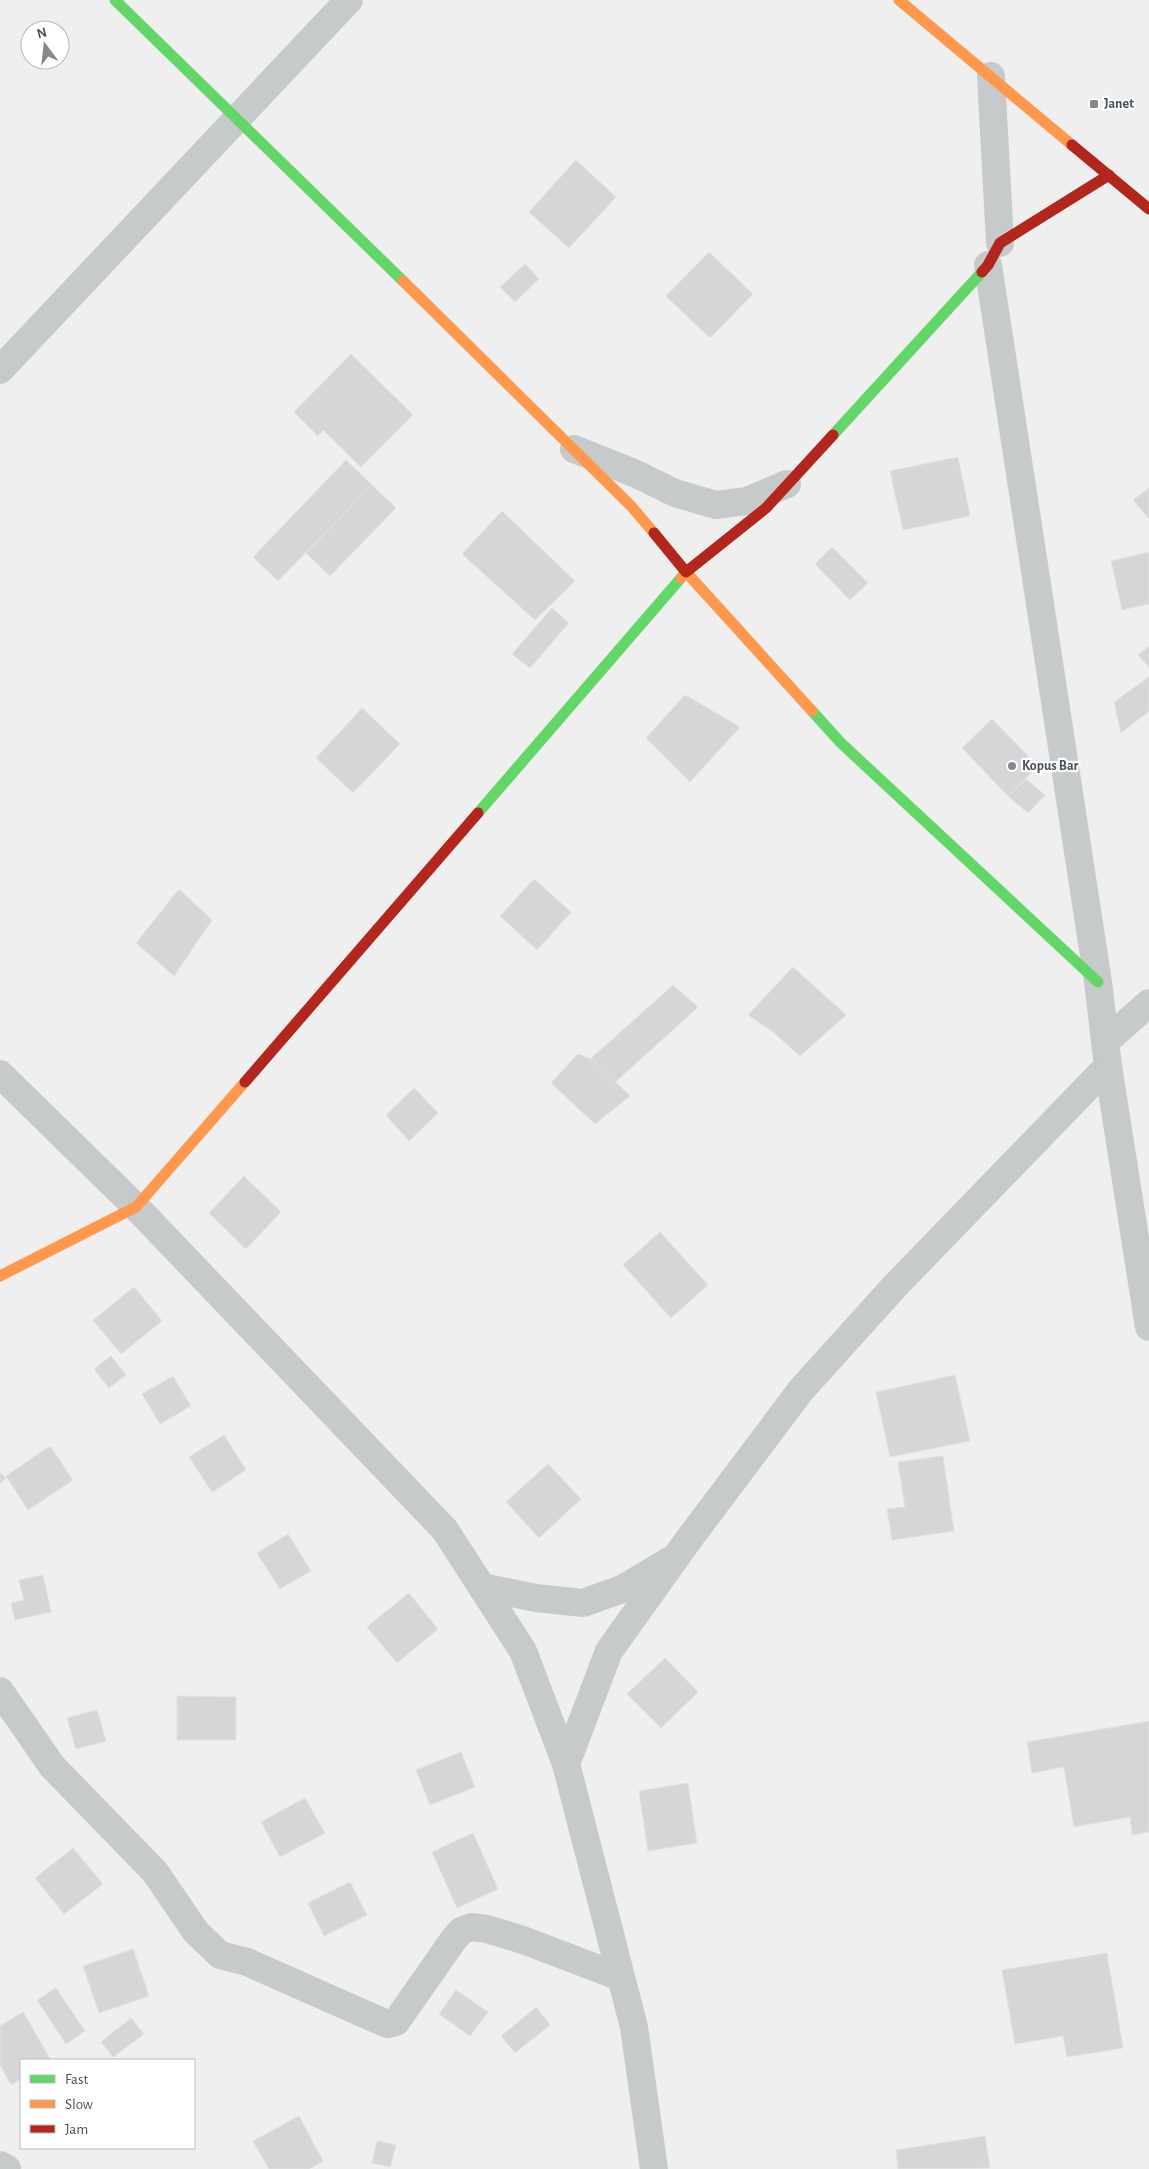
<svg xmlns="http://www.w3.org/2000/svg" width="1149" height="2169" font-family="'Alegreya Sans',sans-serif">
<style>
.building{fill:#d6d6d8;stroke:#e1e1e2}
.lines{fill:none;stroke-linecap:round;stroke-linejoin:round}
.street{stroke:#c7cacb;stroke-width:28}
.fast{stroke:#63d668;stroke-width:11}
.slow{stroke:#ff974d;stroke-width:11}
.jam{stroke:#b3261e;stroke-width:11}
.poi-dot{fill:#83898e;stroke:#fff;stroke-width:2}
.labels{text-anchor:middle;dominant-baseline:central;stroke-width:4.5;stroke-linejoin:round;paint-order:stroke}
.poi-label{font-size:14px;font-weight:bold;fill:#48525a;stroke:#fff;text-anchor:start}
</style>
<rect width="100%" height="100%" fill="#f0efef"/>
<g class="building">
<path d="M 576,160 L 616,197 L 569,248 L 529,212 Z"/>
<path d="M 709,252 L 753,294 L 710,338 L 666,296 Z"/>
<path d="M 525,264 L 539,279 L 515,302 L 500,287 Z"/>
<path d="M 351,354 L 413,415 L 361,467 L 323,430 L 318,436 L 294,412 Z"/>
<path d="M 958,457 L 970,516 L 903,530 L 890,471 Z"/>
<path d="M 346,460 L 372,485 L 278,581 L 253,557 Z"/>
<path d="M 372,485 L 396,508 L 330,576 L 306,553 Z"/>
<path d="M 1149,488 L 1149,519 L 1133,500 Z"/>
<path d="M 502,511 L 575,581 L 535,620 L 462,554 Z"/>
<path d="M 832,547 L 868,583 L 850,600 L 815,564 Z"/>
<path d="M 1149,552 L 1149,604 L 1122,610 L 1111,561 Z"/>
<path d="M 552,608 L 569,623 L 530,668 L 512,654 Z"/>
<path d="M 1149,646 L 1149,667 L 1138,655 Z"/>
<path d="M 1149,677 L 1149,711 L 1121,733 L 1114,702 Z"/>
<path d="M 685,695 L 740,727 L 690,782 L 646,738 Z"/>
<path d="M 362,708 L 400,744 L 353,793 L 316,758 Z"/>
<path d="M 992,719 L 1038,766 L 1008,796 L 962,748 Z"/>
<path d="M 1026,779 L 1045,795 L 1028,813 L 1008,796 Z"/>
<path d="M 534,879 L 571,912 L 537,950 L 500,916 Z"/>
<path d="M 179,889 L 212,920 L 174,976 L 136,943 Z"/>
<path d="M 793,967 L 846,1015 L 800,1056 L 772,1031 L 748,1015 Z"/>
<path d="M 673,985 L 698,1007 L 611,1086 L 586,1063 Z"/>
<path d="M 578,1054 L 591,1059 L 630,1096 L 595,1124 L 551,1083 Z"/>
<path d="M 414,1088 L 438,1113 L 409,1141 L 386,1115 Z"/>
<path d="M 244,1176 L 281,1212 L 246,1249 L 209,1213 Z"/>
<path d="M 660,1232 L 708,1285 L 671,1318 L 623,1265 Z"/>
<path d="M 134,1287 L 162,1321 L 121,1354 L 93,1320 Z"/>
<path d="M 111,1356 L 126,1375 L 109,1388 L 94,1369 Z"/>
<path d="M 955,1375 L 970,1441 L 890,1457 L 876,1392 Z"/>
<path d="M 173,1376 L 191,1406 L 160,1424 L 142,1394 Z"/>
<path d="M 224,1435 L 246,1470 L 212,1492 L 189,1457 Z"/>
<path d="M 50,1446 L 73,1480 L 28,1510 L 6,1476 Z"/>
<path d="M 943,1456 L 954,1531 L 892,1540 L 887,1509 L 905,1507 L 898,1462 Z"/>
<path d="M 548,1464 L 581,1499 L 539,1538 L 506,1502 Z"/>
<path d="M 0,1472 L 6,1478 L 0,1484 Z"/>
<path d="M 288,1534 L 311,1571 L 280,1589 L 257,1553 Z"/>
<path d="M 43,1575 L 51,1612 L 15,1620 L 11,1603 L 24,1600 L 19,1580 Z"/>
<path d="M 409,1593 L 438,1629 L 397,1663 L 367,1627 Z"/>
<path d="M 665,1658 L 698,1692 L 661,1728 L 627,1694 Z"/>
<path d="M 177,1696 L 236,1697 L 236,1740 L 177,1740 Z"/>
<path d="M 97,1710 L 106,1741 L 76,1749 L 67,1718 Z"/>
<path d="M 1149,1721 L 1149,1832 L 1132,1835 L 1130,1817 L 1074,1827 L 1064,1767 L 1032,1773 L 1027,1742 Z"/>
<path d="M 461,1752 L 475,1787 L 430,1805 L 416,1770 Z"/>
<path d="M 688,1783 L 697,1843 L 648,1851 L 639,1791 Z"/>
<path d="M 305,1798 L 325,1833 L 280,1857 L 261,1822 Z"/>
<path d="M 473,1833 L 498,1889 L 457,1908 L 432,1852 Z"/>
<path d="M 73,1848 L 103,1884 L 64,1914 L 35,1878 Z"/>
<path d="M 350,1882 L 367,1915 L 324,1936 L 308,1903 Z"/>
<path d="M 133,1949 L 149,1996 L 99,2013 L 83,1966 Z"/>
<path d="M 1107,1953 L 1123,2048 L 1067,2057 L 1063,2036 L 1015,2044 L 1002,1970 Z"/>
<path d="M 56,1988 L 85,2031 L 66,2044 L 37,2000 Z"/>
<path d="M 456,1990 L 488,2012 L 470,2036 L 439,2014 Z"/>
<path d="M 536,2007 L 550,2025 L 515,2053 L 501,2036 Z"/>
<path d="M 23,2012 L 51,2060 L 21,2060 L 21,2079 L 11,2085 L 0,2065 L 0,2026 Z"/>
<path d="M 131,2018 L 144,2034 L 113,2057 L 101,2042 Z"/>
<path d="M 299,2116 L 323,2161 L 309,2169 L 269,2169 L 253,2141 Z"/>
<path d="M 985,2136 L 990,2168 L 898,2169 L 896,2150 Z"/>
<path d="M 377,2141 L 396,2145 L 390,2167 L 372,2163 Z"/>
</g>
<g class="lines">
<g class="street">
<path d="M 991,76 L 1000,243"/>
<path d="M 988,265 L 1098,982 L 1108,1066 L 1149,1327"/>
<path d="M 0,370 L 349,0"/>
<path d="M 574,449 L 634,473 L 675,493 L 716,505 L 747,501 L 787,484"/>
<path d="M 1106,1041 L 1149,1003"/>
<path d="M 0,1074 L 136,1207 L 445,1530 L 523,1651 L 566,1764 L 634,2027 L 654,2169"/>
<path d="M 482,1587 L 536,1598 L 583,1603 L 622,1589 L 669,1561"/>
<path d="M 0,1691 L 52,1766 L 155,1872 L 196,1932 L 220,1955 L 247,1962 L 387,2024 L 396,2022 L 454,1939 L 461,1931 L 471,1927 L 487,1929 L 523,1940 L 620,1977"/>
<path d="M 566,1764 L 609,1651 L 689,1539 L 801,1390 L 895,1286 L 1108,1066"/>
<path d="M 0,2165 L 7,2169"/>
</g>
<g class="fast">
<path d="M 115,0 L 403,281"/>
<path d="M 833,435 L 982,272"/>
<path d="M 812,711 L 841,743 L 1098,982"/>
<path d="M 478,813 L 681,578"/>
</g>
<g class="slow">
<path d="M 899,0 L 1072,145"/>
<path d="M 403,281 L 631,506 L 654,533"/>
<path d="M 681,578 L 686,572 L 812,711"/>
<path d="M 0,1276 L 136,1207 L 245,1082"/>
</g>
<g class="jam">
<path d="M 1072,145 L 1149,209"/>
<path d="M 982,272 L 988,265 L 1000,243 L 1109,175"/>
<path d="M 654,533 L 686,572 L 766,508 L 833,435"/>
<path d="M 245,1082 L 478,813"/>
</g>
</g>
<g class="poi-dot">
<rect x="1089" y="99" width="10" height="10" rx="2.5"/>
<circle cx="1012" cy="766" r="5"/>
</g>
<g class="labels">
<g class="poi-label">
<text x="1104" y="104">Janet</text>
<text x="1022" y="766">Kopus Bar</text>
</g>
</g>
<rect x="20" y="2059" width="175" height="90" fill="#ffffff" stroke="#b6babd"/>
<rect x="30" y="2075" width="25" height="8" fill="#63d668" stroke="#b6babd"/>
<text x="65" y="2084" font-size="15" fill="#48525a">Fast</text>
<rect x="30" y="2100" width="25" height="8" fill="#ff974d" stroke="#b6babd"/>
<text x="65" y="2109" font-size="15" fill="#48525a">Slow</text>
<rect x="30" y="2125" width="25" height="8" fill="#b3261e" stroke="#b6babd"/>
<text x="65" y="2134" font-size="15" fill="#48525a">Jam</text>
<g transform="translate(45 45) rotate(345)"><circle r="24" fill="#ffffff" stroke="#b6babd"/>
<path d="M0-4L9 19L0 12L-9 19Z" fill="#83898e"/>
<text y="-8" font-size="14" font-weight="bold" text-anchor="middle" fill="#48525a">N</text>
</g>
</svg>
